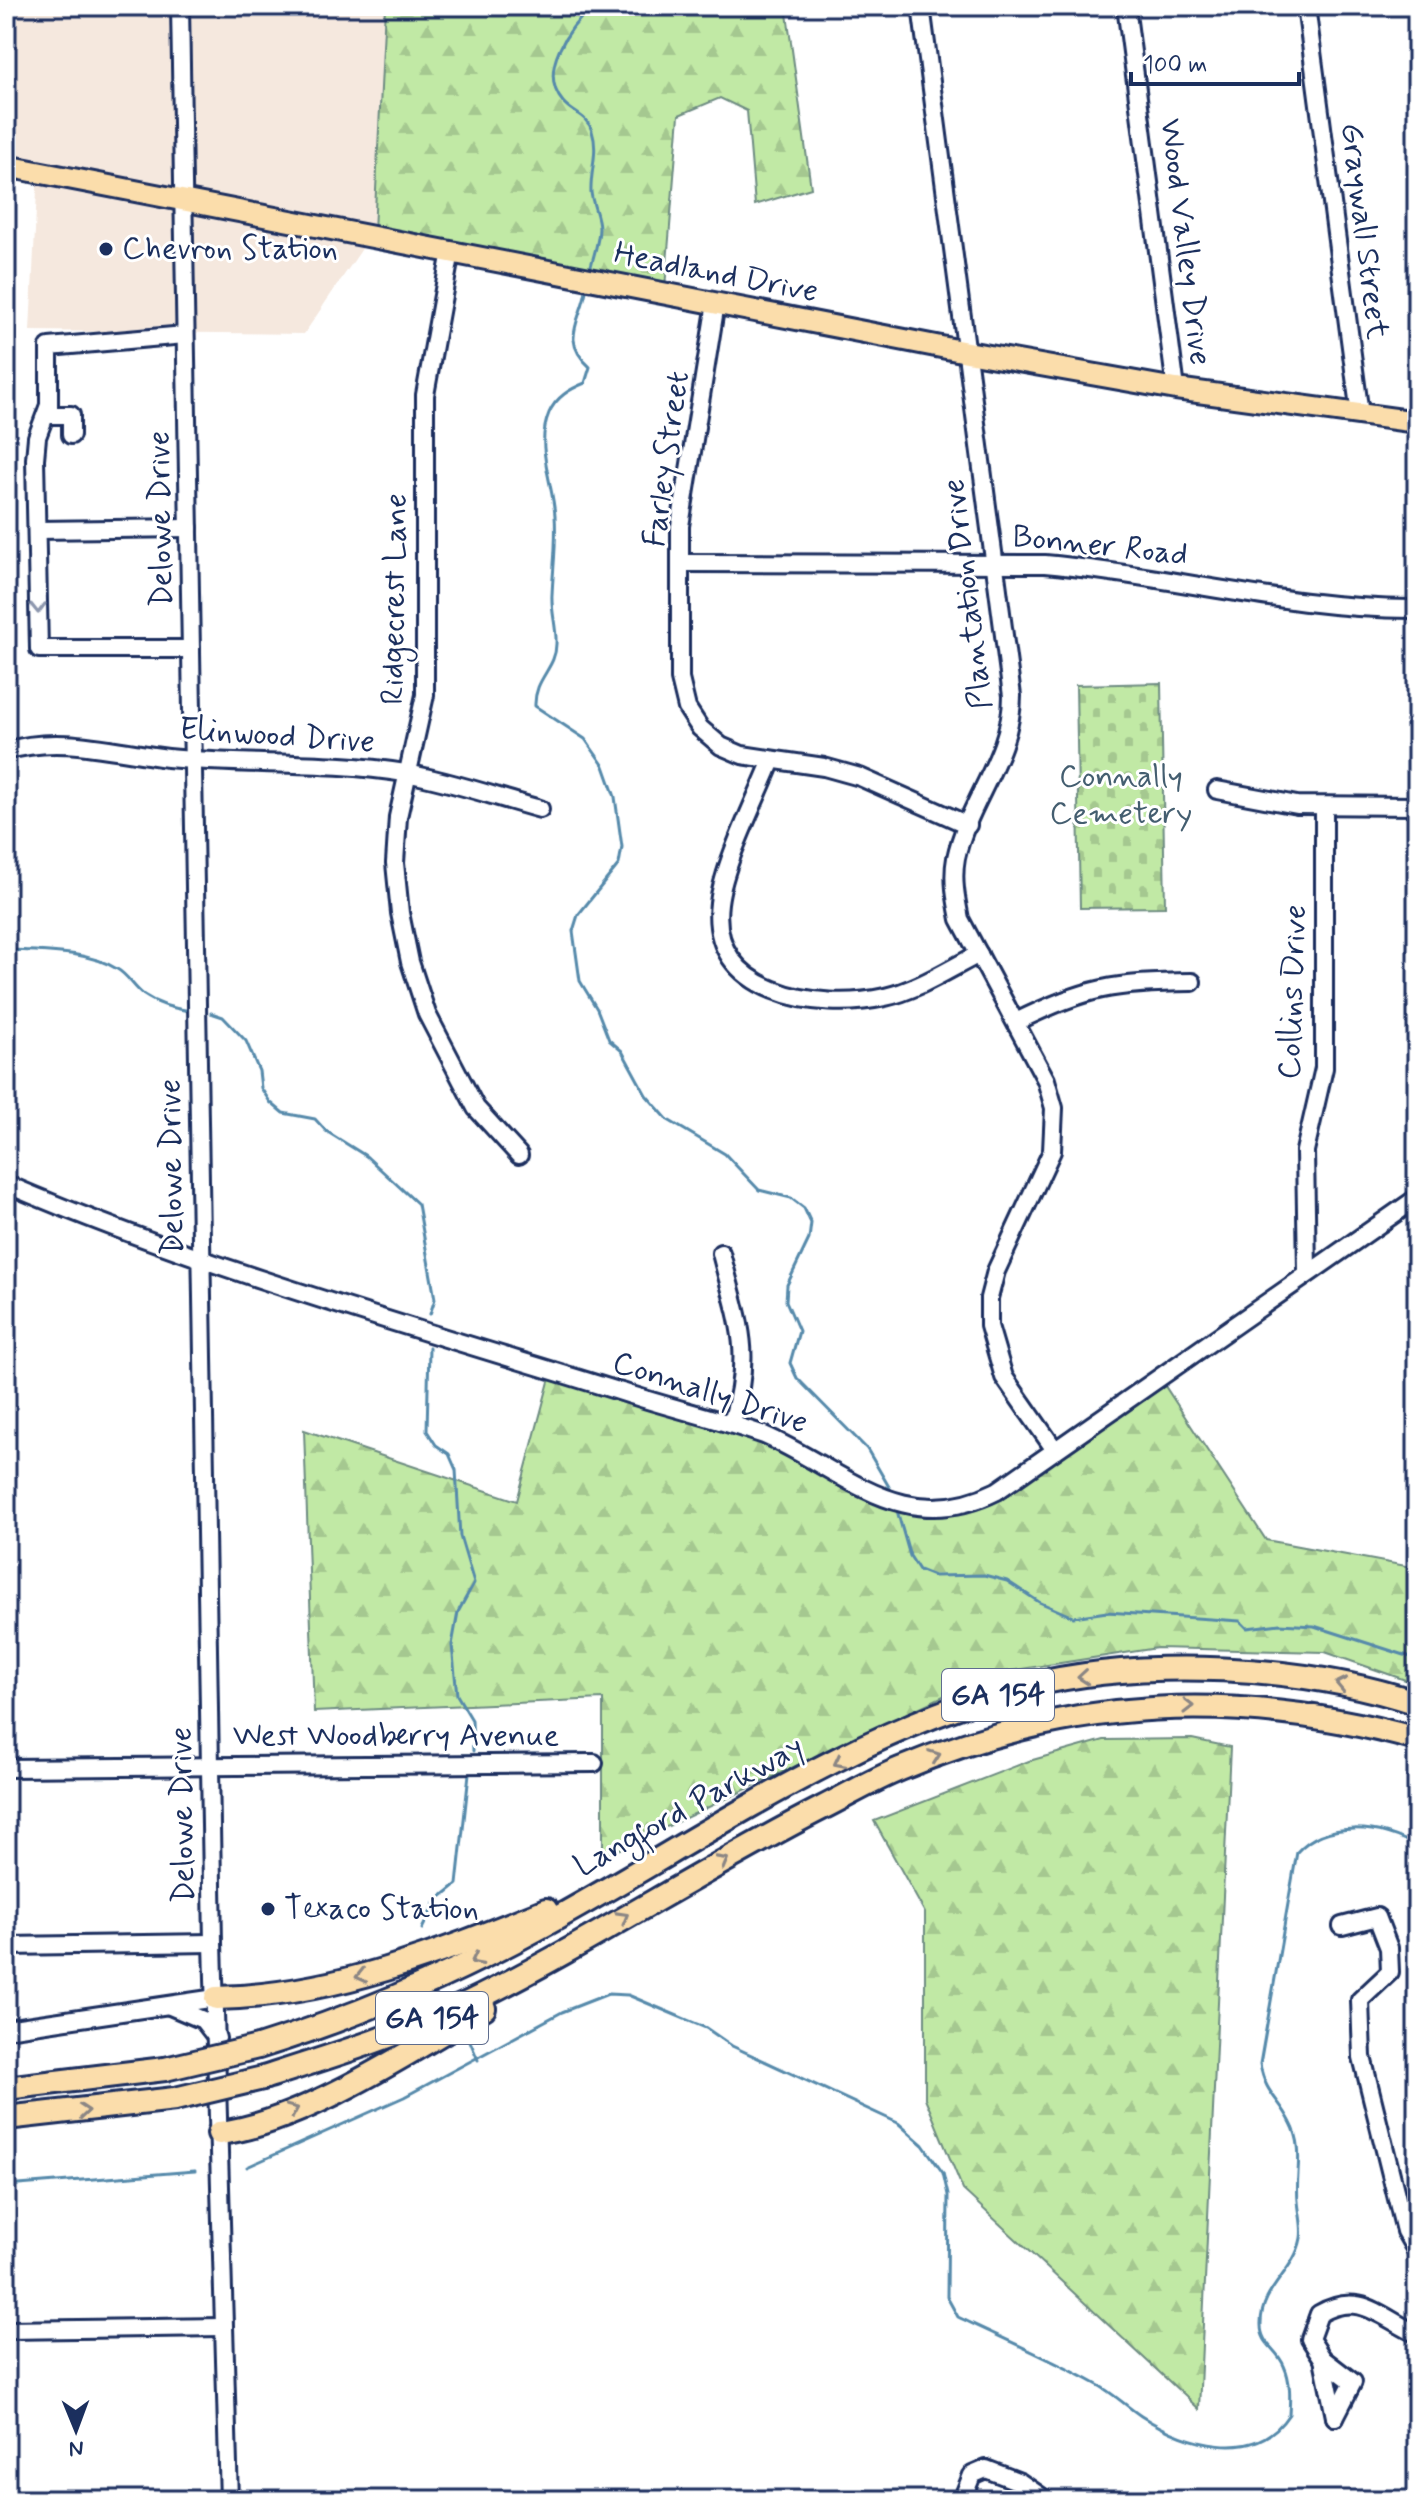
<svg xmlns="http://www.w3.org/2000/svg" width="1423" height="2506" font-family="Mynerve,sans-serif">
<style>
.built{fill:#f5e8de}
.forest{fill:url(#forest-firs);stroke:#6e8c82;stroke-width:2}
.cemetery{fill:url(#cemetery-stones);stroke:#6e8c82;stroke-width:2}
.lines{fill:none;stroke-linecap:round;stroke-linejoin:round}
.stream{stroke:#568aab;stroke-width:3}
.minor-casing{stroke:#1b2f5e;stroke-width:22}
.major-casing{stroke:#1b2f5e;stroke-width:26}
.highway-casing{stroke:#1b2f5e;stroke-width:28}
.minor{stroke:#fff;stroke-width:16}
.major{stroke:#fbddab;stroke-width:20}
.highway{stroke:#fbddab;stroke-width:22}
.highway-bridge-casing{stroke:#1b2f5e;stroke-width:28;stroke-linecap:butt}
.highway-bridge{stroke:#fbddab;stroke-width:22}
.oneway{stroke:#8d97ae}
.oneway2{stroke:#8b8684}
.poi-dot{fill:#1b2f5e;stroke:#fff;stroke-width:3}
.labels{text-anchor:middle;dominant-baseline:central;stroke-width:6;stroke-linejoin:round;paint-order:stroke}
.shield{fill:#fff;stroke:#5f6d8e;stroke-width:2}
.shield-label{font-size:30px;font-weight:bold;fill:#1b2f5e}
.street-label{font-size:32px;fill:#1b2f5e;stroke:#fff}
.poi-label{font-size:32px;fill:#1b2f5e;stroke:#fff;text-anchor:start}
.park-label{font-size:32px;fill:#445e70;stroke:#fff}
</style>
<defs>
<pattern id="forest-firs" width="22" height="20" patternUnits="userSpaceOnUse" patternTransform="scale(2)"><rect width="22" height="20" fill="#c1e9a5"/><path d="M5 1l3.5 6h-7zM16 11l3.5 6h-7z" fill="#a5c890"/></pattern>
<pattern id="cemetery-stones" width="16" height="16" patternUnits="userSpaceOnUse" patternTransform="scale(2)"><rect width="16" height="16" fill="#c1e9a5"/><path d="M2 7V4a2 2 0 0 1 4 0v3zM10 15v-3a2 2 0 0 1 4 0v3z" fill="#a5c890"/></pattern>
</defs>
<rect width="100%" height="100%" fill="#fff"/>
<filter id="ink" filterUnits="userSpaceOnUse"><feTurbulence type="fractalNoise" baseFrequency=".0125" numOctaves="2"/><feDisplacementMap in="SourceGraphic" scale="16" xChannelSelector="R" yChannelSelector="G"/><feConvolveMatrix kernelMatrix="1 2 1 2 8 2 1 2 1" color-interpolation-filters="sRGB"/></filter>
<g filter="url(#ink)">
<path class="built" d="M 6,6 L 385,6 L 374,231 L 304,334 L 30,331 L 38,170 L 6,164 Z"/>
<g class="forest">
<path d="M 385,6 L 786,6 L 811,188 L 755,205 L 747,111 L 720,98 L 679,115 L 665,288 L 374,231 Z"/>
<path d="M 551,1374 L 740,1429 L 831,1471 L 907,1512 L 981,1503 L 1157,1374 L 1266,1540 L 1417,1568 L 1417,1684 L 1325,1652 L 1157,1648 L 990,1674 L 603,1857 L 603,1699 L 314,1712 L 304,1430 L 517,1501 Z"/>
<path d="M 1192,1739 L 1230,1747 L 1199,2409 L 963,2190 L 925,2098 L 925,1913 L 874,1821 L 1029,1761 L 1104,1740 Z"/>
</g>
<path class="cemetery" d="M 1161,683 L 1165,907 L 1080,908 L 1076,685 Z"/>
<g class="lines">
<g class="stream">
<path d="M 590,270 C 593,257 599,242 599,228 C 599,216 592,204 591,192 C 590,171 599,152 592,131 C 587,115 572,113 563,102 C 537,71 569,27 593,6"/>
<path d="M 587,285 C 583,319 558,339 590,367 L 585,383 C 570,389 556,397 549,413 C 535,446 553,483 555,516 C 557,543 553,569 552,595 C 551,612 557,628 556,644 C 556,669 534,678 535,706 L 585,739 L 604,766 L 615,797 L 622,847 L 619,864 L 578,915 L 573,931 L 580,981 L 597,1009 L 609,1040 L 622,1051 L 646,1095 L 668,1120 L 725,1154 L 759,1190 L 791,1198 L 804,1208 L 811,1223 L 809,1239 L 787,1285 L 786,1301 L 799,1331 L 790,1363 L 797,1378 L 867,1449 L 892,1492"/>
<path d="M 13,950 C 47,952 87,951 117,969 C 128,975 134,988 144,995 C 157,1004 175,1009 191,1011"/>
<path d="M 211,1013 L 223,1017 L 246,1041 L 259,1071 L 261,1088 L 270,1102 L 283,1113 L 315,1119 L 326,1131 L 366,1156 L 418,1204 L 435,1299 L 430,1314"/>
<path d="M 429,1347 L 427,1431 L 436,1445 L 449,1454 L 456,1470 L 460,1536 L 474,1583 L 458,1612 L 452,1645 L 457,1695 L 472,1720 L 473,1751"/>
<path d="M 896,1507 L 910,1556 L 919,1570 L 934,1576 L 984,1575 L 1007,1581 L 1039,1602 L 1073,1617 L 1107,1612 L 1240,1621 L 1247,1628 L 1280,1624 L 1314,1626 L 1417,1659"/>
<path d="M 422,1929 L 436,1901 L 457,1884 L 469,1774"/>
<path d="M 467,2034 L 478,2060"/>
<path d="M 247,2167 L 404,2097 L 562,2012 L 608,1994 L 628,1995 L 706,2028 L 732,2046 L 898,2123 L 923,2145 L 943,2173 L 948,2195 L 947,2297 L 958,2317 C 1004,2339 1051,2359 1096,2384 C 1112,2392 1126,2406 1141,2416 C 1185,2444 1255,2467 1289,2414 C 1290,2398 1291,2381 1284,2366 C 1277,2348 1261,2345 1261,2325 C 1260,2288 1295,2272 1301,2238 C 1303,2225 1299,2214 1298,2201 C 1295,2173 1305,2149 1291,2123 C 1279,2098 1265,2094 1260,2064 L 1297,1852 C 1325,1820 1383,1824 1417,1847"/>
<path d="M 6,2186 L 195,2171"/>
</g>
<defs>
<g id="minor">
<path d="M 180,6 L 213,1943 L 229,2500"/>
<path d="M 921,6 L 1012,696 C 1012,756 968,801 956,858 C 952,879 956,899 960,919 L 1046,1080 L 1054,1108 L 1052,1151 L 996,1271 L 989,1298 L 989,1326 L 1004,1377 L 1055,1450"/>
<path d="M 1126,6 L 1176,389"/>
<path d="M 1306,6 L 1360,415"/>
<path d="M 451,251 L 425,395 L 425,695 L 398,817 L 395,863 L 400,913 L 410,962 L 427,1014 L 476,1108 L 519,1155"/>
<path d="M 716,303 L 680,526 L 680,679 L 687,708 L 700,728 L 721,746 L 742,755 L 824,767 L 860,777 L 968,825"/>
<path d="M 49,405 L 37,437 L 35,459 L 39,649 L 191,649"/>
<path d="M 71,435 L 71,415 L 49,415 L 49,347 L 185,335"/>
<path d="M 37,530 L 189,528"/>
<path d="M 680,563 L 1045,564 C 1169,575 1291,610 1417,609"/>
<path d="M 6,751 C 60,734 115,752 168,758 C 247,766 327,760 405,773 C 451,781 496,797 540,809"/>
<path d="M 772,760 C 756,800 724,862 719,903 C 708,994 818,1012 885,997 C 918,990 949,969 979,954"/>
<path d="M 1217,790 L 1297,805 L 1417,806"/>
<path d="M 1016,1022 C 1086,987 1115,983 1192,982"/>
<path d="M 6,1184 C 205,1269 418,1329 625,1393 C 671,1408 719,1419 764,1435 C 846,1471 903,1538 997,1491 L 1417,1198"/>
<path d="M 721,1253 C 739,1324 753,1350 732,1423"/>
<path d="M 1307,1272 L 1305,1151 L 1324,1068 L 1324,807"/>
<path d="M 6,1768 L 594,1763"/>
<path d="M 1342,1926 L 1377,1917 L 1389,1948 L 1390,1972 L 1360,2000 L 1362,2057 L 1405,2231 L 1417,2252"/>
<path d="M 6,1946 L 213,1943"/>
<path d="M 170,2006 L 203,2020 L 217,2038"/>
<path d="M 6,2029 L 216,1998"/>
<path d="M 6,2330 L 223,2327"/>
<path d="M 1323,2359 L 1335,2417"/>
<path d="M 1335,2417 L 1353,2382 L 1323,2359 L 1310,2339 L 1319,2314 C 1360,2290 1380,2317 1417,2334"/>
<path d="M 962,2500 L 972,2475 L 986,2469 L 1020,2482 L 1046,2500"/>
<path d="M 1415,2500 L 1417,2497"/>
</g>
<path id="major" d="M 6,166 L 967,352 L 1176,389 L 1417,422"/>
<g id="highway">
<path d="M 216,1998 C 332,1996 440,1953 546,1910"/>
<path d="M 258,2047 C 355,2017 446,1978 535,1930 C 693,1845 851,1730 1027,1686 C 1145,1657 1302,1665 1417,1703"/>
<path d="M 263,2078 C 332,2056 403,2034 468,2003 C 589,1944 702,1869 822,1808 C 848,1795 873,1780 900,1769 C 1071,1697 1239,1690 1417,1739"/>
<path d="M 6,2088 L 165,2069"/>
<path d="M 6,2118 L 175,2099"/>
<path d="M 219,2133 C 300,2124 413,2050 484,2008"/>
</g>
</defs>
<use href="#minor" class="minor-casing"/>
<use href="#major" class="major-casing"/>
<use href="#highway" class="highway-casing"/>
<use href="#minor" class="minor"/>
<use href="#major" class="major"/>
<use href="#highway" class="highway"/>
<defs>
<g id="highway-bridge">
<path d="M 165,2069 L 258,2047"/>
<path d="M 175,2099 L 263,2078"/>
</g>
</defs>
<use href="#highway-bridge" class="highway-bridge-casing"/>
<use href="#highway-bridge" class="highway-bridge"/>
</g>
<defs><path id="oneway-chevron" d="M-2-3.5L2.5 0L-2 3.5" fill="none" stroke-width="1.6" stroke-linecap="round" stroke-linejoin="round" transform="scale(2)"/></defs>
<use class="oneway" href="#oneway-chevron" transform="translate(38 608) rotate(89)"/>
<g class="oneway2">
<use href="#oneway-chevron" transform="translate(1083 1677) rotate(175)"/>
<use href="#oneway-chevron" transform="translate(1341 1684) rotate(-168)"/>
<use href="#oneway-chevron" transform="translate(1188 1706)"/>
<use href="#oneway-chevron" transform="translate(935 1756) rotate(-20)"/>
<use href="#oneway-chevron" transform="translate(839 1762) rotate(153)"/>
<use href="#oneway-chevron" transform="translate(723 1861) rotate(-29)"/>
<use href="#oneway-chevron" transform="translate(623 1917) rotate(-30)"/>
<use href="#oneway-chevron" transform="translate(476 1960) rotate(153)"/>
<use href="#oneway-chevron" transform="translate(361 1976) rotate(167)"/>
<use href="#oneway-chevron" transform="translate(293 2110) rotate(-24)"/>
<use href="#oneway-chevron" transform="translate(84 2111) rotate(-5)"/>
</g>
</g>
<g class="poi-dot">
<circle cx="106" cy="249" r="8"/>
<circle cx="268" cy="1909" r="8"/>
</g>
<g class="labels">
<g class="shield">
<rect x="942" y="1669" width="112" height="52" rx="6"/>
<rect x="376" y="1992" width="112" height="52" rx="6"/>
</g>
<g class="shield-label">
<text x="998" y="1695">GA 154</text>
<text x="432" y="2018">GA 154</text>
</g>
<g class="street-label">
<text transform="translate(1364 231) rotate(83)">Graywall Street</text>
<text transform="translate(1185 242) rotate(83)">Wood Valley Drive</text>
<text transform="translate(716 273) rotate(11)">Headland Drive</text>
<text transform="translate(667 459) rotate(-82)">Farley Street</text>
<text transform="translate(161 519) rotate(-91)">Delowe Drive</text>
<text transform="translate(1100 546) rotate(6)">Bonner Road</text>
<text transform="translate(968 594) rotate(-97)">Plantation Drive</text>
<text transform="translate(395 599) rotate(-89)">Ridgecrest Lane</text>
<text transform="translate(277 736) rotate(4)">Elinwood Drive</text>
<text transform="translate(1293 992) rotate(-88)">Collins Drive</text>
<text transform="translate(172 1167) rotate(-91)">Delowe Drive</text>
<text transform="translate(710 1393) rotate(18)">Connally Drive</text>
<text x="396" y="1736">West Woodberry Avenue</text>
<text transform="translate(689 1807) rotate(-29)">Langford Parkway</text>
<text transform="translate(183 1815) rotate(-91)">Delowe Drive</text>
</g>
<g class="poi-label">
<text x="122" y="249">Chevron Station</text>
<text x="284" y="1909">Texaco Station</text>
</g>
<g class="park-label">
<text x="1121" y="777">Connally<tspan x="1121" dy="37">Cemetery</tspan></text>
</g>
</g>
<rect width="1423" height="2506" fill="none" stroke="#fff" stroke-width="32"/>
<rect x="16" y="16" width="1391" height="2474" fill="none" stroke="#1b2f5e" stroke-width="3" filter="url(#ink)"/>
<g transform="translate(76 2430) rotate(179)" stroke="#ffffff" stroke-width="6" paint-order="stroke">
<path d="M0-6L14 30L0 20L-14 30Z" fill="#1b2f5e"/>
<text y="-12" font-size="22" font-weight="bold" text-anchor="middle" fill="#1b2f5e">N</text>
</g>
<path d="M1131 72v12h168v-12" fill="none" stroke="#1b2f5e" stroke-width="4"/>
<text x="1143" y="72" font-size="24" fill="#1b2f5e" stroke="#ffffff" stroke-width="6" paint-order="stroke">100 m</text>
</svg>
